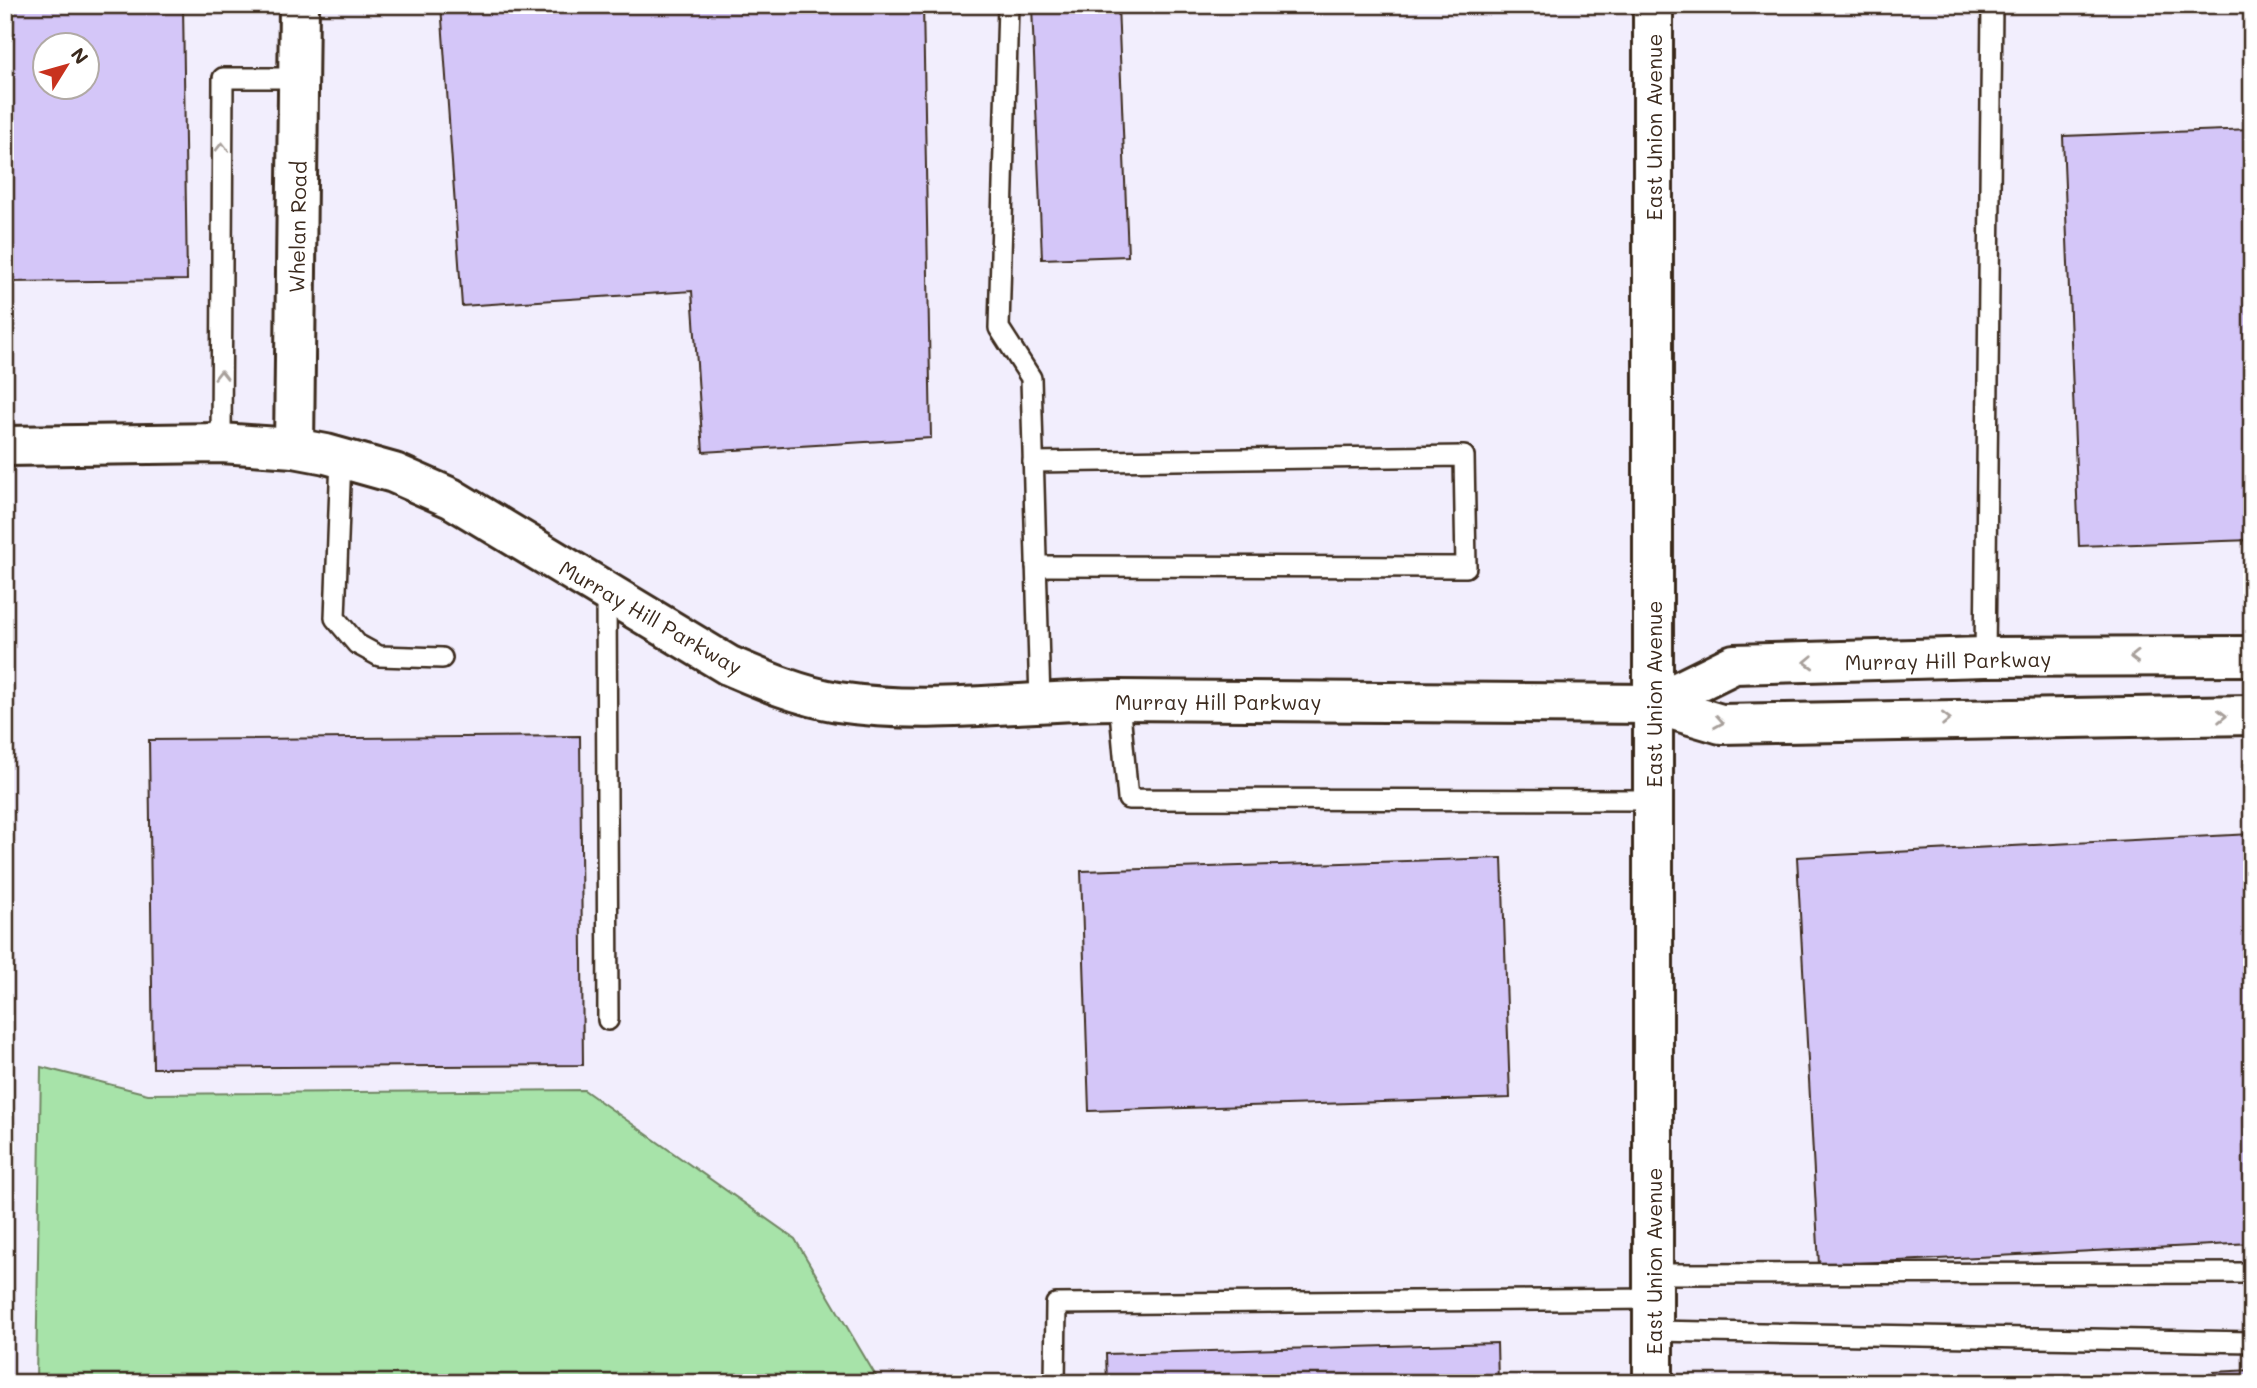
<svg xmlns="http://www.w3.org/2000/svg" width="2257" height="1388" font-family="Mali,sans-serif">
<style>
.built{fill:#f2eefd;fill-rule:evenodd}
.green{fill:#a7e3a9;stroke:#718664;stroke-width:2}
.building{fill:#d4c6f8;stroke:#3b2a1e;stroke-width:2;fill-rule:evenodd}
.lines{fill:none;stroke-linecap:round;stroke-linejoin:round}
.lane-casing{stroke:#3b2a1e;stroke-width:24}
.street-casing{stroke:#3b2a1e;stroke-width:44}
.lane{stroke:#fff;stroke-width:19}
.street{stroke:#fff;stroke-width:38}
.oneway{stroke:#a79f9a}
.labels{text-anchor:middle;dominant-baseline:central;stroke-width:5;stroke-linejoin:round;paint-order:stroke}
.street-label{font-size:21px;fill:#3b2a1e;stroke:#fff}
</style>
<rect width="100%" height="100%" fill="#fff"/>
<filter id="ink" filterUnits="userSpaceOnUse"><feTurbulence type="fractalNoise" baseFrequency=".0143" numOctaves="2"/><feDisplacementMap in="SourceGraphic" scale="14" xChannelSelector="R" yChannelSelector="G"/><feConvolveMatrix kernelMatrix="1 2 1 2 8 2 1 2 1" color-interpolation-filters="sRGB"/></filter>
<g filter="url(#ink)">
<path class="built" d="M 5,5 L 2252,5 L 2252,1383 L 880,1383 L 795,1239 L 584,1090 L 148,1094 L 42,1067 L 36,1383 L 5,1383 ZM 46,46 L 88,46 L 88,88 L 46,88 Z"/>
<path class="green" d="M 41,1067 L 148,1094 L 584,1090 L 795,1239 L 880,1383 L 36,1383 Z"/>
<g class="building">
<path d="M 5,5 L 183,5 L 187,280 L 5,282 ZM 46,46 L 88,46 L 88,88 L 46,88 Z"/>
<path d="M 441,5 L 923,5 L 931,438 L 703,452 L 692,291 L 462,306 Z"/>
<path d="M 1032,5 L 1118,5 L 1128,256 L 1042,259 Z"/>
<path d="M 2252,129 L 2252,540 L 2079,546 L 2063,136 Z"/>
<path d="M 580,736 L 583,1065 L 153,1068 L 149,740 Z"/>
<path d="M 2252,834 L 2252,1243 L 1819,1265 L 1797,857 Z"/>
<path d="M 1502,858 L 1510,1098 L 1089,1111 L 1081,871 Z"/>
<path d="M 1497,1343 L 1498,1383 L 1107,1383 L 1106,1354 Z"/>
<path d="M 2252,1370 L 2252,1383 L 2215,1383 L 2214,1372 Z"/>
</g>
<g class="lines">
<defs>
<g id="lane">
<path d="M 1008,5 L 999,328 L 1031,378 L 1040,702"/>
<path d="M 221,443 L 223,78 L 299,78"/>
<path d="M 341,458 L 335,618 L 357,644 L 379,656 L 442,658"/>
<path d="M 1033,462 L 1464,456 L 1466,567 L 1036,566"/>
<path d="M 606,591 L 608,1020"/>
<path d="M 1985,657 L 1992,5"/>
<path d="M 1119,700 L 1128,799 L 1653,800"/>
<path d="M 1653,1274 L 2252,1273"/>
<path d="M 1653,1331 L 2252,1342"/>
<path d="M 1055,1383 L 1056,1304 L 1653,1299"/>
</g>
<g id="street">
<path d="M 5,446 L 221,443 L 294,448 L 326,454 L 394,473 L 451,498 L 728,665 C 763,680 800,696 838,702 C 931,716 1024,700 1118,700 C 1296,701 1475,703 1653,704 L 1721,724 L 2252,715"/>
<path d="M 294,448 L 299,5"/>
<path d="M 1653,704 L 1734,664 L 1985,657 L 2252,656"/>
<path d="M 1653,1383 L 1653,5"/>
</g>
</defs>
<use href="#lane" class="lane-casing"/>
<use href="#street" class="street-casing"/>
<use href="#lane" class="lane"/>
<use href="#street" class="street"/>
</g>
<defs><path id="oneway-chevron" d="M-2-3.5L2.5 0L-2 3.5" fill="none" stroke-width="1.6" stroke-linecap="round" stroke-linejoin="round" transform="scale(1.75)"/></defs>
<g class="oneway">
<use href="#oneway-chevron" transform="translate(222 147) rotate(-90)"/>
<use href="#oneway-chevron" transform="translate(221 375) rotate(-90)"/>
<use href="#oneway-chevron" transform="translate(2135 657) rotate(179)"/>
<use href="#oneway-chevron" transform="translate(1809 662) rotate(178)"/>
<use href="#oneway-chevron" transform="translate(2222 716) rotate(-1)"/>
<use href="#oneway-chevron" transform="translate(1946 719) rotate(-1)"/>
<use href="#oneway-chevron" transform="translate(1719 722) rotate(9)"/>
</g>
</g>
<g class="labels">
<g class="street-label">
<text transform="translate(1653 127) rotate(-90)">East Union Avenue</text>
<text transform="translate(297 227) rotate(-89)">Whelan Road</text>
<text transform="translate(651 617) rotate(30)">Murray Hill Parkway</text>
<text transform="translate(1948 660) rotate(-1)">Murray Hill Parkway</text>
<text transform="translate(1653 694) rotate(-90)">East Union Avenue</text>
<text x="1218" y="701">Murray Hill Parkway</text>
<text transform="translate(1653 1261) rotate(-90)">East Union Avenue</text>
</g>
</g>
<rect width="2257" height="1388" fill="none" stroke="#fff" stroke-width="28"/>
<rect x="14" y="14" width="2229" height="1360" fill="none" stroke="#3b2a1e" stroke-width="2.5" filter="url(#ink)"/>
<g transform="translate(66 66) rotate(53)"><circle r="33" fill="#ffffff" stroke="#b1aaa5" stroke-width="2"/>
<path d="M0-5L12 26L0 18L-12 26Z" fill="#c8321e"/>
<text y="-10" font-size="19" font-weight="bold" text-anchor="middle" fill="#3b2a1e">N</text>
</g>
</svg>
